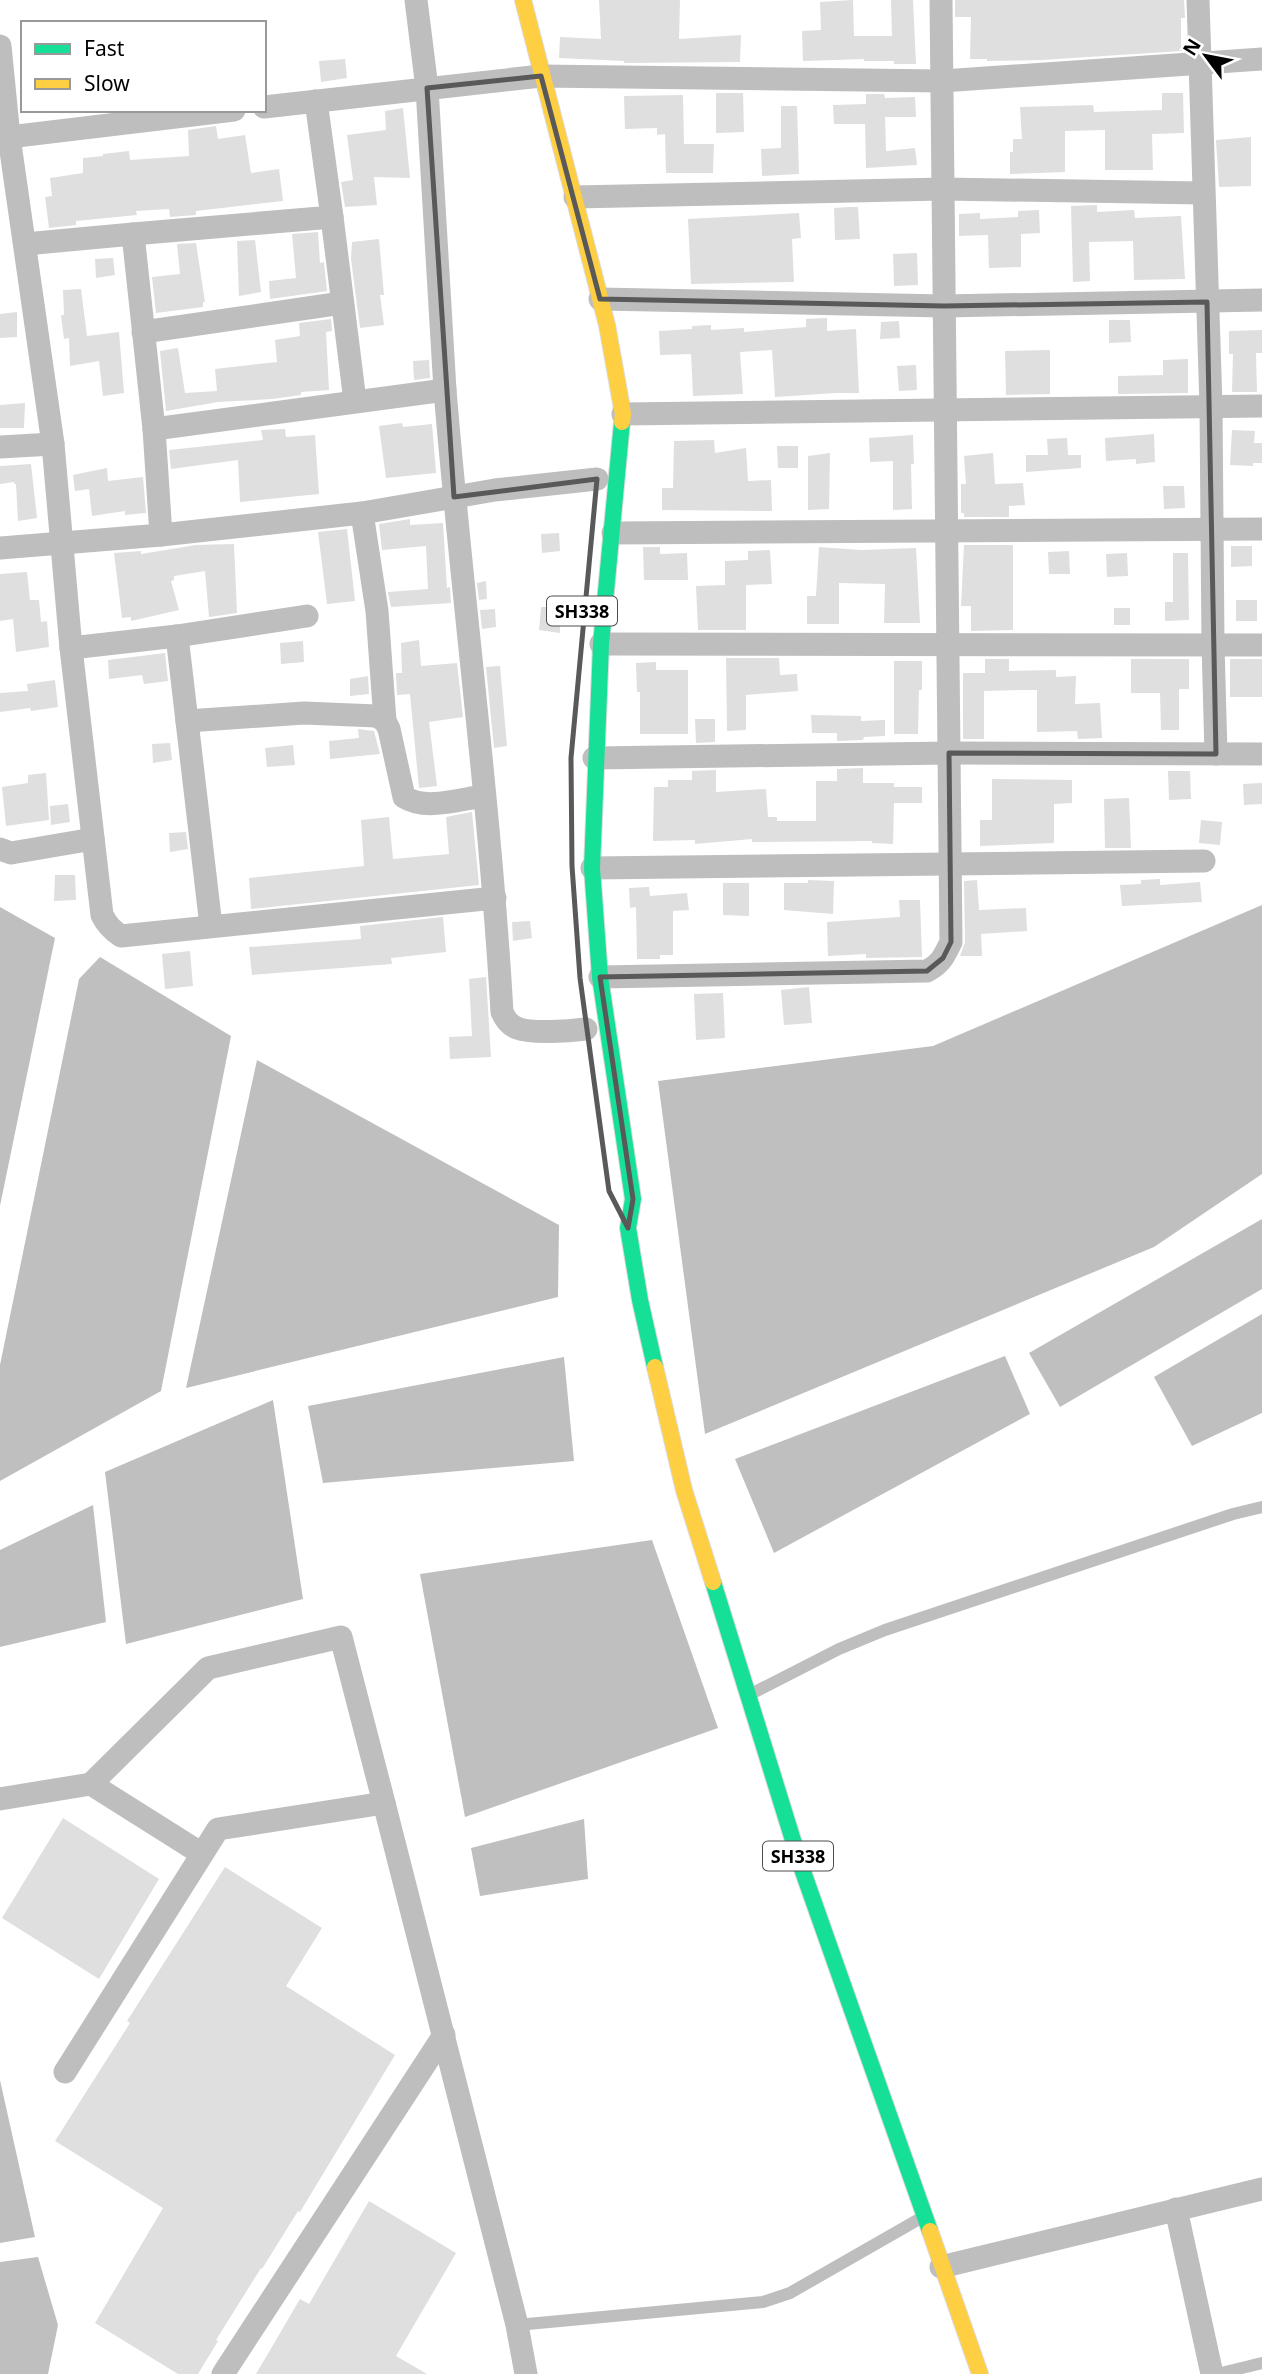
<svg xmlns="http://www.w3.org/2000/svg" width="1262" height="2374" font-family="'Noto Sans',sans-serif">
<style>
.water{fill:#bfbfbf}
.building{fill:#dfdfdf}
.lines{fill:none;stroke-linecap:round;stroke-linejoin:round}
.fast-casing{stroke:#dbdbdb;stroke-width:18}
.slow-casing{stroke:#dbdbdb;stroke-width:18}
.lane{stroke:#bebebe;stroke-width:12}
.street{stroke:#bebebe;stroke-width:23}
.fast{stroke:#16e098;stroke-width:16}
.slow{stroke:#ffcf43;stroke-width:16}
.marked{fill:none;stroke:#595959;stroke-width:5;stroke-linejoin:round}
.labels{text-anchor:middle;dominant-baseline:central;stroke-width:5;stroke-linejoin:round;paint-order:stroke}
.shield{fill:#fff;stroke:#4c4c4c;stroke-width:2}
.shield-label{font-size:18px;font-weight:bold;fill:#000}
</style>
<rect width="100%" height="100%" fill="#fff"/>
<g class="water">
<path d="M 1262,905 L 1262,1174 L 1154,1247 L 705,1434 L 658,1081 L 933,1046 Z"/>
<path d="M 0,907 L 55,938 L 0,1206 Z"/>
<path d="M 100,957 L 231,1036 L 161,1391 L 0,1481 L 0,1365 L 79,979 Z"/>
<path d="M 257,1060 L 559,1225 L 558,1297 L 186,1388 Z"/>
<path d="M 1262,1219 L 1262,1289 L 1060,1407 L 1029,1353 Z"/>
<path d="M 1262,1314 L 1262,1413 L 1192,1446 L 1154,1377 Z"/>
<path d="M 1005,1356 L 1030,1414 L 774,1553 L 735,1459 Z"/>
<path d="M 564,1357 L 574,1461 L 323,1483 L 308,1406 Z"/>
<path d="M 273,1400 L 303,1599 L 126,1644 L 105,1472 Z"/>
<path d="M 93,1505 L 106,1622 L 0,1647 L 0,1550 Z"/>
<path d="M 652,1540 L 718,1728 L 465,1817 L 420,1574 Z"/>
<path d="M 584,1819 L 588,1879 L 480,1896 L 471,1848 Z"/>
<path d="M 0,2080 L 35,2237 L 0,2243 Z"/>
<path d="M 38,2257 L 58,2325 L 48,2374 L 0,2374 L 0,2262 Z"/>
</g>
<g class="building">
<path d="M 599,0 L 680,0 L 679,39 L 741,35 L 740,62 L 624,63 L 624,61 L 559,58 L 560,37 L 601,39 Z"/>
<path d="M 853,0 L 854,36 L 892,36 L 891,0 L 913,0 L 916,64 L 894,64 L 894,61 L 864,61 L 864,59 L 803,61 L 802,31 L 821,30 L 820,2 Z"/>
<path d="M 955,0 L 1184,0 L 1185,18 L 1181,18 L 1181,51 L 1042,60 L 987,61 L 987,59 L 970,59 L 971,17 L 955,17 Z"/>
<path d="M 345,59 L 347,78 L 321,82 L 319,61 Z"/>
<path d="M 716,93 L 743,93 L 744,132 L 716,133 Z"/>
<path d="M 1162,93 L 1183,93 L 1184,133 L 1152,134 L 1153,170 L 1105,170 L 1105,130 L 1065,131 L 1065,172 L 1010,174 L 1010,152 L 1013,152 L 1013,139 L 1022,139 L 1020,107 L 1093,105 L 1094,112 L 1162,110 Z"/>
<path d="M 866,94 L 884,94 L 885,98 L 915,97 L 916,117 L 885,117 L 886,151 L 915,148 L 917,165 L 866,168 L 865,124 L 834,124 L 833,105 L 866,104 Z"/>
<path d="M 683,95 L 684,144 L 714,144 L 713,173 L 666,173 L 665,134 L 657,135 L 657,128 L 625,129 L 624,96 Z"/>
<path d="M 781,106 L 797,106 L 799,174 L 762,176 L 761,149 L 781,148 Z"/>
<path d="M 403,108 L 410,178 L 374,177 L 377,205 L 345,207 L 341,182 L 353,180 L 347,135 L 386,130 L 385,111 Z"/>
<path d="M 216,126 L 218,139 L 245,135 L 251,173 L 279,169 L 283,201 L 196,211 L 196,215 L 170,217 L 169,209 L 136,211 L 137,215 L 76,221 L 76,225 L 49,228 L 45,197 L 52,196 L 50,178 L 83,173 L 83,158 L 103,156 L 103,154 L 129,151 L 130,160 L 189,156 L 188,130 Z"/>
<path d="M 1251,137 L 1251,186 L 1219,187 L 1216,140 Z"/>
<path d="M 1097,205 L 1097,212 L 1134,210 L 1135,218 L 1181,216 L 1185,279 L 1134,280 L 1133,241 L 1089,242 L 1090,281 L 1073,282 L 1071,206 Z"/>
<path d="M 849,207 L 858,207 L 860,239 L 835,240 L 834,208 Z"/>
<path d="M 1039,210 L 1040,233 L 1021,234 L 1021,267 L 989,268 L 988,235 L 959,236 L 959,214 L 980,213 L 980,219 L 1018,217 L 1018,211 Z"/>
<path d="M 799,213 L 801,238 L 792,239 L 794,282 L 691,284 L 688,219 Z"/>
<path d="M 318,232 L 320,263 L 324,262 L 327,291 L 270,299 L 269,281 L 296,278 L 292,234 Z"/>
<path d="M 379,239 L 384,295 L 380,295 L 384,325 L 360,328 L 351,259 L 352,242 Z"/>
<path d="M 255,240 L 261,292 L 239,296 L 237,241 Z"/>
<path d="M 196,243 L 205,302 L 203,302 L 203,307 L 156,313 L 152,277 L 180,274 L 177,244 Z"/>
<path d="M 917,253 L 918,285 L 894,286 L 893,254 Z"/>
<path d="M 113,258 L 115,275 L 96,278 L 95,259 Z"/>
<path d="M 81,289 L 87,336 L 119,332 L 124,393 L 103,396 L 99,361 L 70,366 L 69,338 L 64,339 L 61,315 L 64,315 L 63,290 Z"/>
<path d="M 17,312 L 17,337 L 0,338 L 0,314 Z"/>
<path d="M 827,318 L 827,331 L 856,329 L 859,393 L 836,393 L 775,397 L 772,350 L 740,352 L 743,394 L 693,396 L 691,354 L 660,355 L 659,331 L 692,329 L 692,326 L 711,325 L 711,330 L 744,328 L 744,332 L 806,327 L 806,319 Z"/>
<path d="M 331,319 L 332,331 L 326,332 L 329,390 L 301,392 L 301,395 L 272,399 L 218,402 L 166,411 L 160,351 L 178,348 L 185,393 L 217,391 L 215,369 L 277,362 L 275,340 L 300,336 L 299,323 Z"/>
<path d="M 1109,320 L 1130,320 L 1131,342 L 1109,343 Z"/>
<path d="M 899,321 L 900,338 L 880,339 L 881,322 Z"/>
<path d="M 1262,330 L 1262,353 L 1256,353 L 1257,392 L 1232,392 L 1233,354 L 1229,354 L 1229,331 Z"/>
<path d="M 1050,350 L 1050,394 L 1006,395 L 1005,351 Z"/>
<path d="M 1188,359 L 1188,393 L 1118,394 L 1118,376 L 1163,375 L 1163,360 Z"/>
<path d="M 429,360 L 430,378 L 414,380 L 413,361 Z"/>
<path d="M 916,365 L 917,390 L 899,391 L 897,366 Z"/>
<path d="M 25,403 L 24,428 L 0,428 L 0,405 Z"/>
<path d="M 402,423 L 403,427 L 432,424 L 436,473 L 386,478 L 379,426 Z"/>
<path d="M 285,429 L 286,437 L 315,435 L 319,494 L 240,502 L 238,460 L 171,469 L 169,450 L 263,440 L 261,430 Z"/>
<path d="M 1232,430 L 1255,431 L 1254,443 L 1262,443 L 1262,463 L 1253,463 L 1253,466 L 1230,465 Z"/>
<path d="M 1154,434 L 1155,462 L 1136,464 L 1136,459 L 1106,461 L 1105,438 Z"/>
<path d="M 913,435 L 914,464 L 911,464 L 912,509 L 893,510 L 893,461 L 870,462 L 869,438 Z"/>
<path d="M 1067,438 L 1068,455 L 1081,455 L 1081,468 L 1026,472 L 1026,455 L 1048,455 L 1047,439 Z"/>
<path d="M 714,440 L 715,453 L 746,448 L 748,481 L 771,480 L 772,511 L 662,510 L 662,488 L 673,488 L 674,441 Z"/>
<path d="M 777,446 L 798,446 L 798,468 L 778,468 Z"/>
<path d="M 830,453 L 829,509 L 808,510 L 808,456 Z"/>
<path d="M 993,453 L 995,484 L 1023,483 L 1025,505 L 1009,506 L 1009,517 L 964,517 L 964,513 L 961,513 L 961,484 L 966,484 L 964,456 Z"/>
<path d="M 31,464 L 37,518 L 18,521 L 16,484 L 14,484 L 14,482 L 0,484 L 0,466 Z"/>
<path d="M 107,468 L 108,481 L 143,477 L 146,513 L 125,515 L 125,511 L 92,516 L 89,489 L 75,491 L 73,475 Z"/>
<path d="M 1163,486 L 1184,486 L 1185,508 L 1164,509 Z"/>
<path d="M 410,519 L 410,525 L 443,523 L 447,588 L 450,587 L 451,603 L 391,607 L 388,592 L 428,589 L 426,546 L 382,550 L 379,524 Z"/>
<path d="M 347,529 L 355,601 L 327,604 L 318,532 Z"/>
<path d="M 559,533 L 560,551 L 542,553 L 541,534 Z"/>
<path d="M 234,544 L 237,613 L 209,617 L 205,571 L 174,576 L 174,580 L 171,581 L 179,610 L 131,621 L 131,617 L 122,618 L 114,553 L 141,551 L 141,554 L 196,545 Z"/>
<path d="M 964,545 L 1013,545 L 1013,630 L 971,631 L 971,606 L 961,606 Z"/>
<path d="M 1231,546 L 1252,546 L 1252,566 L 1231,567 Z"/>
<path d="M 643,547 L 660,547 L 660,554 L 687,553 L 688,580 L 644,580 Z"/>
<path d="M 819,547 L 861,550 L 916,548 L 920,623 L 884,623 L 885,584 L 839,583 L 839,624 L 807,624 L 807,596 L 816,596 Z"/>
<path d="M 770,550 L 772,584 L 746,585 L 746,630 L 698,630 L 696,586 L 725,585 L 725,561 L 748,560 L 748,551 Z"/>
<path d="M 1069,551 L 1070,574 L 1049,574 L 1048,552 Z"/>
<path d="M 1127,553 L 1128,576 L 1107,577 L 1106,554 Z"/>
<path d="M 1173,553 L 1188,553 L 1189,620 L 1165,621 L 1165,602 L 1173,602 Z"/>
<path d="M 27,572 L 30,600 L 39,600 L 41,622 L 47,621 L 49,647 L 16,652 L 13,619 L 0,621 L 0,574 Z"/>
<path d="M 486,581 L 487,599 L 479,600 L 477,583 Z"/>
<rect x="1236" y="600" width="21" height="21"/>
<path d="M 541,607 L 560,607 L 560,633 L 539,630 Z"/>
<rect x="1114" y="608" width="16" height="17"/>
<path d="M 495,609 L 496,627 L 482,629 L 480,610 Z"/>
<path d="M 419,640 L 421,666 L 457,663 L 463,717 L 429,722 L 437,786 L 419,788 L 410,694 L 397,695 L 396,673 L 402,673 L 401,643 Z"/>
<path d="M 303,641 L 304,662 L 281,664 L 280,643 Z"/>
<path d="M 165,653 L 168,681 L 144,684 L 142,675 L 109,679 L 108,660 Z"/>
<path d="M 726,658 L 779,658 L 780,675 L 797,674 L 798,691 L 746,695 L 746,730 L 727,731 Z"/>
<path d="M 985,659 L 1009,659 L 1009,671 L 1056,670 L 1056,677 L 1076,676 L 1075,704 L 1100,703 L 1102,738 L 1078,739 L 1077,731 L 1037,732 L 1037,690 L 1021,690 L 984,691 L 984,739 L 963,739 L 963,673 L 985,673 Z"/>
<path d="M 1131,659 L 1189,659 L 1189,689 L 1179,689 L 1179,730 L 1161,730 L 1160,693 L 1131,693 Z"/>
<rect x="1230" y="659" width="32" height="38"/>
<path d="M 894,661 L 922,661 L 922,690 L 919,690 L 918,734 L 894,734 Z"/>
<path d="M 656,662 L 656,670 L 688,670 L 688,734 L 640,734 L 640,692 L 637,692 L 636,663 Z"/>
<path d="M 500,666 L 507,746 L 494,748 L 486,667 Z"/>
<path d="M 368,676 L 369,694 L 350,696 L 350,679 Z"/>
<path d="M 55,680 L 58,707 L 31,711 L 30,708 L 0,712 L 0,693 L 28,691 L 27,684 Z"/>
<path d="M 811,715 L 861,716 L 861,721 L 885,720 L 885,736 L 864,737 L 863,740 L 837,741 L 837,733 L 812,733 Z"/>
<path d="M 695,719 L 715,719 L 715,742 L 696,743 Z"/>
<path d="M 358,729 L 374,731 L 380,754 L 330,759 L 329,741 L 359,738 Z"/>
<path d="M 170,743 L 172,760 L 153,763 L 152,744 Z"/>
<path d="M 293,745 L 295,765 L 267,767 L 265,748 Z"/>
<path d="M 863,768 L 863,783 L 894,783 L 894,787 L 922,787 L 922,803 L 894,803 L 893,844 L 872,843 L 872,841 L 752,842 L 752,839 L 695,844 L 695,840 L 653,841 L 654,787 L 668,787 L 668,780 L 692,780 L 692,771 L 716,770 L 716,792 L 766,789 L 768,817 L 777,817 L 777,821 L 816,821 L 816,781 L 837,781 L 837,769 Z"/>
<path d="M 1168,771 L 1190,771 L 1191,799 L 1169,800 Z"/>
<path d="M 46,773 L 49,820 L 6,826 L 2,787 L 28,783 L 28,775 Z"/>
<path d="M 992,779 L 1072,780 L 1072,803 L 1054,804 L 1054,843 L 980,846 L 980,820 L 992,820 Z"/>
<path d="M 1262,783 L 1262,804 L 1244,805 L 1243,784 Z"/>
<path d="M 1129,798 L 1131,848 L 1105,848 L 1104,799 Z"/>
<path d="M 68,804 L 70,822 L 51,825 L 50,806 Z"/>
<path d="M 472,812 L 479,885 L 251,909 L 249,878 L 364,866 L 361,820 L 389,817 L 393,859 L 449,854 L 446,817 Z"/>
<path d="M 1201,820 L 1222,822 L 1220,845 L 1199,843 Z"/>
<path d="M 186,832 L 188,849 L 170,852 L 169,833 Z"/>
<path d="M 55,875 L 75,875 L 76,900 L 54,901 Z"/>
<path d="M 1160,879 L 1160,885 L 1200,882 L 1202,902 L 1122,906 L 1120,885 L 1141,884 L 1141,880 Z"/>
<path d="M 808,880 L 834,881 L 833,914 L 784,910 L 784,883 L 808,883 Z"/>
<path d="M 977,880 L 979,910 L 1026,908 L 1027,931 L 981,934 L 982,956 L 960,956 L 965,942 L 964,881 Z"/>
<path d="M 723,883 L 749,883 L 749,916 L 723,915 Z"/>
<path d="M 649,887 L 650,896 L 687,893 L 689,910 L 673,911 L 673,955 L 660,955 L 660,959 L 637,959 L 636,907 L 630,908 L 629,888 Z"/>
<path d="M 899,900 L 920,900 L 922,957 L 866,958 L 866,954 L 828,956 L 827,922 L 900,917 Z"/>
<path d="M 443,917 L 446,952 L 391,958 L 392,964 L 252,975 L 249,947 L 361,939 L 360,926 Z"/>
<path d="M 530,921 L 532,938 L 513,941 L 512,922 Z"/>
<path d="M 190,951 L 193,986 L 165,989 L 162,954 Z"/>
<path d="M 486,977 L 491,1057 L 450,1059 L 449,1037 L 472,1036 L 469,979 Z"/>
<path d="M 809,987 L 812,1023 L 784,1025 L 781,990 Z"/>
<path d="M 723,993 L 725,1038 L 696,1040 L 694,994 Z"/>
<path d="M 63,1818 L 159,1879 L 99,1979 L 2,1918 Z"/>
<path d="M 225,1867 L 322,1928 L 286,1986 L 395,2055 L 300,2212 L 298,2211 L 262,2269 L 261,2268 L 216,2340 L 218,2341 L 198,2374 L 178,2374 L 95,2323 L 163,2208 L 55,2141 L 130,2023 L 127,2021 Z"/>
<path d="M 369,2201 L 456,2253 L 396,2356 L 427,2374 L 256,2374 L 300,2299 L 309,2304 Z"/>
</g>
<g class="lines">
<defs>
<g id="fast">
<path d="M 622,422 L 601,644 L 592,868 L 600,977 L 633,1199 L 628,1228 L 640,1300 L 655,1367"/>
<path d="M 713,1582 L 801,1866 L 930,2231"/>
</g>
<g id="slow">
<path d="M 523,0 L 607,325 L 623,414 L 622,422"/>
<path d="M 655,1367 L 684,1490 L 713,1582"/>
<path d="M 930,2231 L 980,2374"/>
</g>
</defs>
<use href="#fast" class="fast-casing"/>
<use href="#slow" class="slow-casing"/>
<g class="lane">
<path d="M 751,1694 L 839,1649 L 885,1630 L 1233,1514 L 1262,1507"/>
<path d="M 517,2325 L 763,2302 L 790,2293 L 921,2218"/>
<path d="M 1217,2374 L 1262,2363"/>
</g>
<g class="street">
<path d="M 1198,0 L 1211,406 L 1213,644 L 1216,754"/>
<path d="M 0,46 L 9,137 L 53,444 L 71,648 L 102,915 C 107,925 112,930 121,936 L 495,898"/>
<path d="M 264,107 L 541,76 L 942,81 L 1262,59"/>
<path d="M 0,138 L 234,110"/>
<path d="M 575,197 L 943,189 L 1203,193"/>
<path d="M 332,217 L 355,401"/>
<path d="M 133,234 L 332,217 L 316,101"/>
<path d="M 25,244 L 133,234 L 154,429 L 161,535"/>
<path d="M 600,299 L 944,306 L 1262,300"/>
<path d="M 143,332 L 342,303"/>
<path d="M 445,390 C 462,597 490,804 502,1012 C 505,1019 509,1025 517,1028 C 531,1034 570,1031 586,1029"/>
<path d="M 623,414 L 1262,406"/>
<path d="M 154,429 L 445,390 L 427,88 L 416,0"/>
<path d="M 0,447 L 53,444"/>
<path d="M 362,513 L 377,611 L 385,721"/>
<path d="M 613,533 L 1262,529"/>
<path d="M 0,548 L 161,535 L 362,513 L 495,490 L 597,479"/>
<path d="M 177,636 L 211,926"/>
<path d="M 601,644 L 1262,645"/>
<path d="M 71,648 L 177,636 L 307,616"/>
<path d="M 187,721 L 304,713 L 376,716 L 385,721 L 389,729 L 404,797 C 426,811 460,799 484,796"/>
<path d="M 594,758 L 949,753 L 1262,754"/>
<path d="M 0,849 L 11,853 L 93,839"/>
<path d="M 592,868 L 1204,861"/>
<path d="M 600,977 L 927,971 C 941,964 944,956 951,942 L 941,0"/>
<path d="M 91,1784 L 208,1668 L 341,1637 L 384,1803"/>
<path d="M 0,1799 L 91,1784 L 202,1854"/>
<path d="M 65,2072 L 218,1829 L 384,1803 L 517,2325 L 526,2374"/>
<path d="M 1176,2209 L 1212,2374"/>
<path d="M 941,2267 L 1262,2189"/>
<path d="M 223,2374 L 444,2035"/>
</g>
<use href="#fast" class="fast"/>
<use href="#slow" class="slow"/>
</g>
<path class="marked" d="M 541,76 L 600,299 L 944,306 L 1207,302 L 1216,754 L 949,753 L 951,942 L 943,958 L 927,971 L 600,977 L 633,1199 L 628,1228 L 609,1191 L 580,978 L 572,866 L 571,758 L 597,479 L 454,497 L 427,88 Z"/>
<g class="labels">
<g class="shield">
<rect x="547" y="596.5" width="70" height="29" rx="5"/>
<rect x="763" y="1841.5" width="70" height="29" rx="5"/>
</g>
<g class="shield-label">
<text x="582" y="611">SH338</text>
<text x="798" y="1856">SH338</text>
</g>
</g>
<rect x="21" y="21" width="245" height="91" fill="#ffffff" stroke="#999999" stroke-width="2"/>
<rect x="35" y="44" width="35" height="10" fill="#16e098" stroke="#999999" stroke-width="2"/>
<text x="84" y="56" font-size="21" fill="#000000">Fast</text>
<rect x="35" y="79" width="35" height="10" fill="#ffcf43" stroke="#999999" stroke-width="2"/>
<text x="84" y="91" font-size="21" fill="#000000">Slow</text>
<g transform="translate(1206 56) rotate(302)" stroke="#ffffff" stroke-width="5" paint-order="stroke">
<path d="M0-5L12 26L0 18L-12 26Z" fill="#000000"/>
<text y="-10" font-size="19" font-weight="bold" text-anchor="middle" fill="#000000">N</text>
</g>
</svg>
